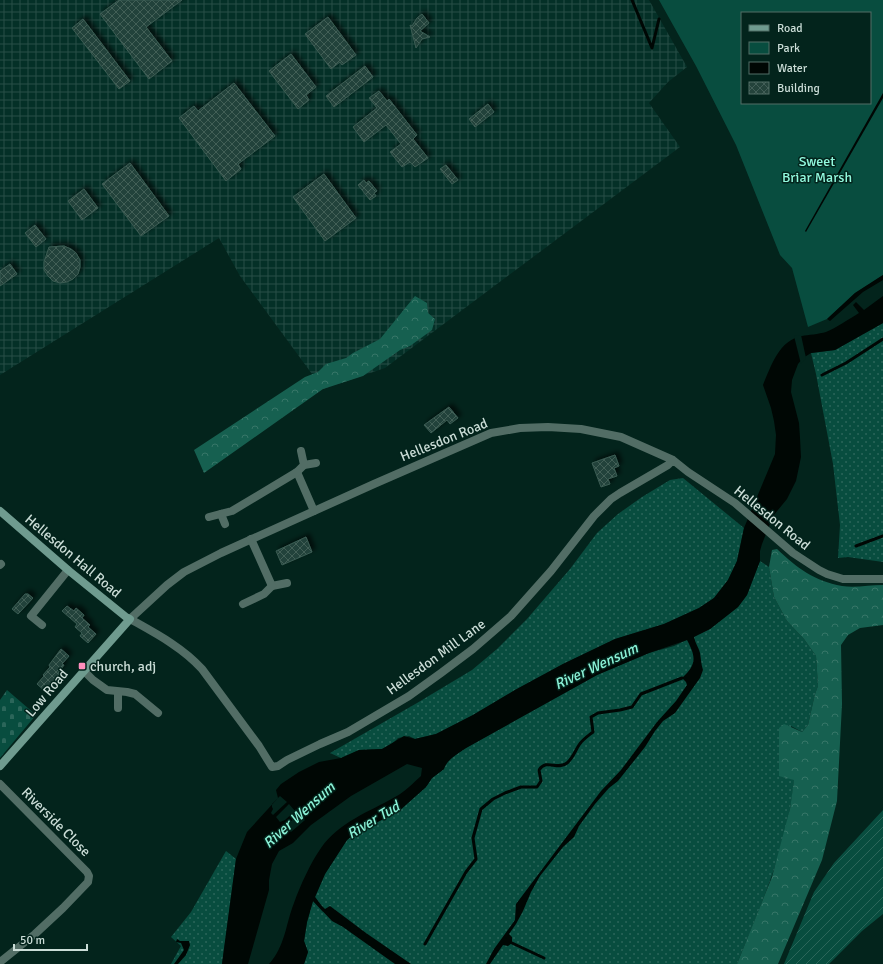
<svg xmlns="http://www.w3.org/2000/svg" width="883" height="964" font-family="Signika,sans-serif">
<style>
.industrial{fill:url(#industrial-grid)}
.grass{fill:url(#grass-dots)}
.forest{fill:url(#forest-crowns)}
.cemetery{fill:url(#cemetery-stones)}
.park{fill:#084d3f;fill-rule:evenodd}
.garden{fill:url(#garden-furrows)}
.water{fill:#000704;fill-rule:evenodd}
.pier{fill:#03241c}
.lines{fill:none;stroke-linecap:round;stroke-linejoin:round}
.stream{stroke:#000704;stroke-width:3}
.building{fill:url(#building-cross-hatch);stroke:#3b5c53;filter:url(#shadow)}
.street{stroke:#526d65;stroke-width:8}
.secondary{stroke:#6f9b8f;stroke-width:8}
.poi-dot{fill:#fe8ebc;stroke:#03241c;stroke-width:1.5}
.labels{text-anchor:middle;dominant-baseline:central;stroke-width:3;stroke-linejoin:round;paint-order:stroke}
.park-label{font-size:14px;fill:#92f9de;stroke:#03241c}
.street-label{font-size:14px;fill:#cbddd7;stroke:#03241c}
.poi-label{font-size:14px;fill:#cbddd7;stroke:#03241c;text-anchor:start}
.water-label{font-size:15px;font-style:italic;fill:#8bf2d7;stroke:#03241c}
</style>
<defs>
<pattern id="industrial-grid" width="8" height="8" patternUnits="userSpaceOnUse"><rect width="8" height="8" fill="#043027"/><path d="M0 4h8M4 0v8" fill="none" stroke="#274e46"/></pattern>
<pattern id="grass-dots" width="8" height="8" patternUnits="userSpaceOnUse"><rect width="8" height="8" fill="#084d3f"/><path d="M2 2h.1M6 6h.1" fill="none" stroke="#2b665a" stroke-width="1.8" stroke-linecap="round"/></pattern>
<pattern id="forest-crowns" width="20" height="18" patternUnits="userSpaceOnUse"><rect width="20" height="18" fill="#166050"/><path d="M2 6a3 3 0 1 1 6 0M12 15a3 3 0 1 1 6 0" fill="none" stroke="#377668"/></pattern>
<pattern id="cemetery-stones" width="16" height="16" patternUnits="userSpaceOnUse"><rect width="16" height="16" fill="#084d3f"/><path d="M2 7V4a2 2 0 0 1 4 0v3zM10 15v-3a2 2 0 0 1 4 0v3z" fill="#2b665a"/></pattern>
<pattern id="garden-furrows" width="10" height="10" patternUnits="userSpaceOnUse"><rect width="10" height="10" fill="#084d3f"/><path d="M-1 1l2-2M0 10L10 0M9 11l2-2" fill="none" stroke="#2b665a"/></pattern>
<pattern id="building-cross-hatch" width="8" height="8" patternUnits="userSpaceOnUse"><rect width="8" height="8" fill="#24433b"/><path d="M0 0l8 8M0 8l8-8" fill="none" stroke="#425e57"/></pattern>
<filter id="shadow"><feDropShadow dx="3.5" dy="-3.5" stdDeviation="2" flood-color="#0009"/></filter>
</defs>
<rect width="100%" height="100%" fill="#03241c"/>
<path class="industrial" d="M 0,0 L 649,0 L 687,67 L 668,82 L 649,103 L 680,147 L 385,368 L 323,389 L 240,276 L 219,238 L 0,375 Z"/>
<g class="grass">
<path d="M 883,323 L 883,562 L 848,557 L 838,558 L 840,525 L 833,464 L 816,374 L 811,353 L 835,350 Z"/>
<path d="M 683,478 L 744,528 L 737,561 L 728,580 L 714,598 L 699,608 L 664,624 L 615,639 L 563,664 L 515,690 L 473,715 L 436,734 L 415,739 L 409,736 L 398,738 L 392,744 L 382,749 L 359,750 L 341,758 L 330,753 L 417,703 L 472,670 L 497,649 L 527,619 L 570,569 L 597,533 L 618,514 L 642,497 L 670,480 Z"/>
<path d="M 760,561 L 769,567 L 774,597 L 787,621 L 804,639 L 816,656 L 818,686 L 815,694 L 808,725 L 802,732 L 791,726 C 792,744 795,763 794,781 C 788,845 761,905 737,964 L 304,964 L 308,952 L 304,941 L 307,922 L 313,901 L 323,912 L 321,905 L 315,897 L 325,874 L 347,840 L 354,834 L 399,811 L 426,787 L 432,778 L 444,769 C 446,760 459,753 466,748 L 597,675 L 649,653 L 674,646 L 710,629 L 738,607 L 747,595 Z"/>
<path d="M 226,851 L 236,859 L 222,964 L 171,964 L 181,946 L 171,937 L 191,912 Z"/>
</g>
<g class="forest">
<path d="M 415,296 L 427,303 L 428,313 L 435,319 L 432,330 L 410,346 L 400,350 L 363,376 L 323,389 L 204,473 L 194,450 L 305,377 L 318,372 L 326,364 L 346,358 L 353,353 L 380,339 Z"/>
<path d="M 777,549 C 797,568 814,581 842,586 C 855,588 870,585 883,585 L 883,625 L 860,628 L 848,635 L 841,645 L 842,704 L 837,801 L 822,860 L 778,964 L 737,964 L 772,877 L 790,809 L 794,780 L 779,776 L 779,728 L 784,724 L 802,732 L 808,725 L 815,694 L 818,686 L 816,656 L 804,639 L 787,621 L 774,597 L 769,567 L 772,550 Z"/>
</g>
<path class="cemetery" d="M 7,690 L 36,715 L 0,758 L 0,700 Z"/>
<path class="park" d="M 659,0 L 883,0 L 883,275 L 855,293 L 827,319 L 808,327 L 792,268 L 780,255 L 736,145 L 696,66 ZM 742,13 L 870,13 L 870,103 L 742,103 Z"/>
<path class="garden" d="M 883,810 L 883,914 L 862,931 L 829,964 L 784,964 L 814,892 L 834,863 Z"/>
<g class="water">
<path d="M 883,93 L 883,98 L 806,232 L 805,231 Z"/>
<path d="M 883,275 L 883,280 L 863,292 L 830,321 L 827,319 L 855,293 Z"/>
<path d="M 883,296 L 883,323 L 835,350 L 811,353 L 803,358 L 798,364 L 792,380 L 791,392 L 799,423 L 800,438 L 801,457 L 796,481 L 787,499 L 773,516 L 762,544 L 760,551 L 760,561 L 747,595 L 738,607 L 710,629 L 694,637 C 695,643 699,648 700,653 C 701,659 701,664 703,670 L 700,678 L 675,713 L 663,721 L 655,731 L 645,747 L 618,781 L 609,788 L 595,804 L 579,826 L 574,837 L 563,847 L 540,876 L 531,892 L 523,911 L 516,924 L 509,934 L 512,937 L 512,943 L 508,946 L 503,945 L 490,964 L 486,964 L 494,949 L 515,920 L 516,904 L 601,791 L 621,770 L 657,722 L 676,701 L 687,685 L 686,682 L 682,678 C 697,664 696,657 687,640 L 649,653 L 597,675 L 466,748 C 459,753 446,760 444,769 L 432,778 L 426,787 L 399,811 L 354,834 L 347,840 L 325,874 L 315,897 L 321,905 L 325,909 L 330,906 L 366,933 L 411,964 L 395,964 L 343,927 L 332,921 L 313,901 L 307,922 L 304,941 L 308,952 L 304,964 L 269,964 C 285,947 286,923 294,903 C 300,886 311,862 321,848 C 339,822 369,812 395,797 C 405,792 413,783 421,776 L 422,768 L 407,764 L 351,796 L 311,825 L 293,843 L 279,851 L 272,864 L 269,880 L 269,890 L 248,964 L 222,964 L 236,859 L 247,832 L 278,798 L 276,790 L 281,784 L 299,772 L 319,762 L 341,758 L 359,750 L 382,749 L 404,736 L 415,739 L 436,734 L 473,715 L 515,690 L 563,664 L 615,639 L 664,624 L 699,608 L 714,598 L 728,580 L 737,561 L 744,528 L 775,454 L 776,435 L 774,421 L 771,408 L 763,385 C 771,366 779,340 802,336 C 808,335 819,334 826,332 C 836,328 849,319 859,313 L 853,305 L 856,302 L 864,310 ZM 280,796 L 287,802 L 273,815 L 271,813 L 273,809 L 272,807 L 272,804 ZM 289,804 L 295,811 L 285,820 L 280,822 L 276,817 ZM 299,814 L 305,820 L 291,832 L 287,828 L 289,823 Z"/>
<path d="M 177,939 L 180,941 L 189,941 L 190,945 L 186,955 L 178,964 L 174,964 L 184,950 L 181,943 L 176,942 Z"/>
</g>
<path class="pier" d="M 801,335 L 806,358 L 801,364 L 794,336 Z"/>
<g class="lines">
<g class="stream">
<path d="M 632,0 L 652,48 L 659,19"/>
<path d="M 822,375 L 846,363 L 883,339"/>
<path d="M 856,546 L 883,536"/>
<path d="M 512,943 L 544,958"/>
<path d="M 425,944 L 466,872 L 476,859 L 473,838 L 481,809 L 493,799 L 505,793 L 521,787 L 537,787 L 541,781 L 539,770 C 547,758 557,771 567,763 C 573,758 575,751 579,745 C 583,739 588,736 593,732 L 591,717 L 598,713 L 620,710 L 632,707 L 641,694 L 682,678"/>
</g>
</g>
<g class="building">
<path d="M 119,0 L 182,0 L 146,27 L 172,61 L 149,79 L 100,14 Z"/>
<path d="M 422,14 L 429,23 L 420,31 L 430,37 L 422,39 L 416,48 L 410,25 L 412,26 L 417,18 Z"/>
<path d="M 328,17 L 356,55 L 342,65 L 340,62 L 331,69 L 305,34 Z"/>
<path d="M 83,19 L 130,81 L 119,89 L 72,28 Z"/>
<path d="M 291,54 L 316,87 L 306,95 L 309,100 L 298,109 L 269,71 Z"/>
<path d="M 365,66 L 373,77 L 334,107 L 326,96 Z"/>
<path d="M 234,83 L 275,136 L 238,164 L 241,169 L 226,181 L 179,118 L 194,106 L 198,111 Z"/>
<path d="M 379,91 L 387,101 L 389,99 L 417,135 L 413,139 L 428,158 L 415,167 L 410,162 L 402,167 L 390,152 L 401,144 L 386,125 L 364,142 L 353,127 L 377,108 L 369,98 Z"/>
<path d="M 488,104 L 494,112 L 475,127 L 469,119 Z"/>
<path d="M 130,163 L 169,216 L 141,236 L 102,184 Z"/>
<path d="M 446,165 L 458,180 L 452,184 L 440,169 Z"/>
<path d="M 324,174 L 356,218 L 325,241 L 293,197 Z"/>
<path d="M 364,180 L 366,183 L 369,181 L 377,191 L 374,193 L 376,196 L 370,200 L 358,185 Z"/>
<path d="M 84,189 L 98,208 L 82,220 L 68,201 Z"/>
<path d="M 35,225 L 46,239 L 36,247 L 25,233 Z"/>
<path d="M 64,246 L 71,249 L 76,253 L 80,260 L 80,267 L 78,274 L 73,279 L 67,282 L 60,283 L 53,281 L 48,276 L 44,270 L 44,262 L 49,247 Z"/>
<path d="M 10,264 L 17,274 L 0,286 L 0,271 Z"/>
<path d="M 449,407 L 458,418 L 450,424 L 447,420 L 431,433 L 424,425 Z"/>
<path d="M 615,455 L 619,466 L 614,468 L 617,476 L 608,479 L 610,484 L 601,487 L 592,463 Z"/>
<path d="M 306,537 L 312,552 L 282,565 L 276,551 Z"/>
<path d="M 25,594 L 28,594 L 33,598 L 18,614 L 12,609 Z"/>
<path d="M 67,606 L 74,611 L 76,608 L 84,615 L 82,618 L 90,625 L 88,627 L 96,634 L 88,643 L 80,636 L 82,633 L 75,627 L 77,624 L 62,611 Z"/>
<path d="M 61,649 L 69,656 L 62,664 L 64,665 L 58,673 L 59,674 L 52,683 L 53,684 L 46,692 L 37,684 L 44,676 L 43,675 L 50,667 L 49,665 Z"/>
</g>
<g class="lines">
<g class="street">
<path d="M 673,460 L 668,465 L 620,493 L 611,499 L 594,516 L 551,571 L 511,616 L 473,649 L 441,673 L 409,696 L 348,732 L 320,744 L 287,760 L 278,766 L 272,767 L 259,746 L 202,669 C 182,647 155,633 130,619 L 167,585 L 184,572 L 221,553 L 374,484 L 491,433 L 520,428 L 548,427 L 581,429 L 621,437 L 673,460 L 688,472 L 735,503 L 793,553 L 819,570 L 827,574 L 843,579 L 883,579"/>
<path d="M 304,465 L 316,463"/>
<path d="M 297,472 L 314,511"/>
<path d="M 221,514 L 225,524"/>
<path d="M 209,517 L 232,511 L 297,472 L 304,465 L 301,451"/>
<path d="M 251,539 L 272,586 L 287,583"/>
<path d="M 0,565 L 1,564"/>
<path d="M 243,604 L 264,594 L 272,586"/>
<path d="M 42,625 L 31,616 L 68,570"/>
<path d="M 83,670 L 93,680 L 107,690 L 127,692 L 135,694 L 158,713"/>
<path d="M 118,708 L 118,692"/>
<path d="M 0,784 L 87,872 L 89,876 L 88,882 L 63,908 L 35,934 L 0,962"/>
</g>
<path class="secondary" d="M 0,511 L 68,570 L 126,617 L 130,619 L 0,766"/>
</g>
<rect class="poi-dot" x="78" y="662" width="8" height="8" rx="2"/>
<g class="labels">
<g class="park-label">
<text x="817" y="161">Sweet<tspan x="817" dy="16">Briar Marsh</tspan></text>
</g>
<g class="street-label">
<text transform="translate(444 440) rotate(-22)">Hellesdon Road</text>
<text transform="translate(772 518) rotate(39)">Hellesdon Road</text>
<text transform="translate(73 556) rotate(40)">Hellesdon Hall Road</text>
<text transform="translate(436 657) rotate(-36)">Hellesdon Mill Lane</text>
<text transform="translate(47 693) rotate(-50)">Low Road</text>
<text transform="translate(56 822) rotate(45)">Riverside Close</text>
</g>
<g class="poi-label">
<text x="90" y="666">church, adj</text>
</g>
<g class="water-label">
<text transform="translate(596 666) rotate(-25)">River Wensum</text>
<text transform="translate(299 815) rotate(-42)">River Wensum</text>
<text transform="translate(373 820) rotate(-31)">River Tud</text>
</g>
</g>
<rect x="741" y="12" width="130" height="92" fill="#03241c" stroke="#536e67"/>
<rect x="749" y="25" width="20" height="6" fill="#6f9b8f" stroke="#536e67"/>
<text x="777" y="32" font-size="12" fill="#cbddd7">Road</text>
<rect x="749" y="42" width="20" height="12" fill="#084d3f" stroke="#536e67"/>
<text x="777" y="52" font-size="12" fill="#cbddd7">Park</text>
<rect x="749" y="62" width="20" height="12" fill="#000704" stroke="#536e67"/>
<text x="777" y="72" font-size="12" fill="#cbddd7">Water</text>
<rect x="749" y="82" width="20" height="12" fill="url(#building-cross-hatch)" stroke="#536e67"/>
<text x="777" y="92" font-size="12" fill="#cbddd7">Building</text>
<path d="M14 944v6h73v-6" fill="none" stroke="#cbddd7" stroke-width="2"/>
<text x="20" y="944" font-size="12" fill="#cbddd7" stroke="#03241c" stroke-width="3" paint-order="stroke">50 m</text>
</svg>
